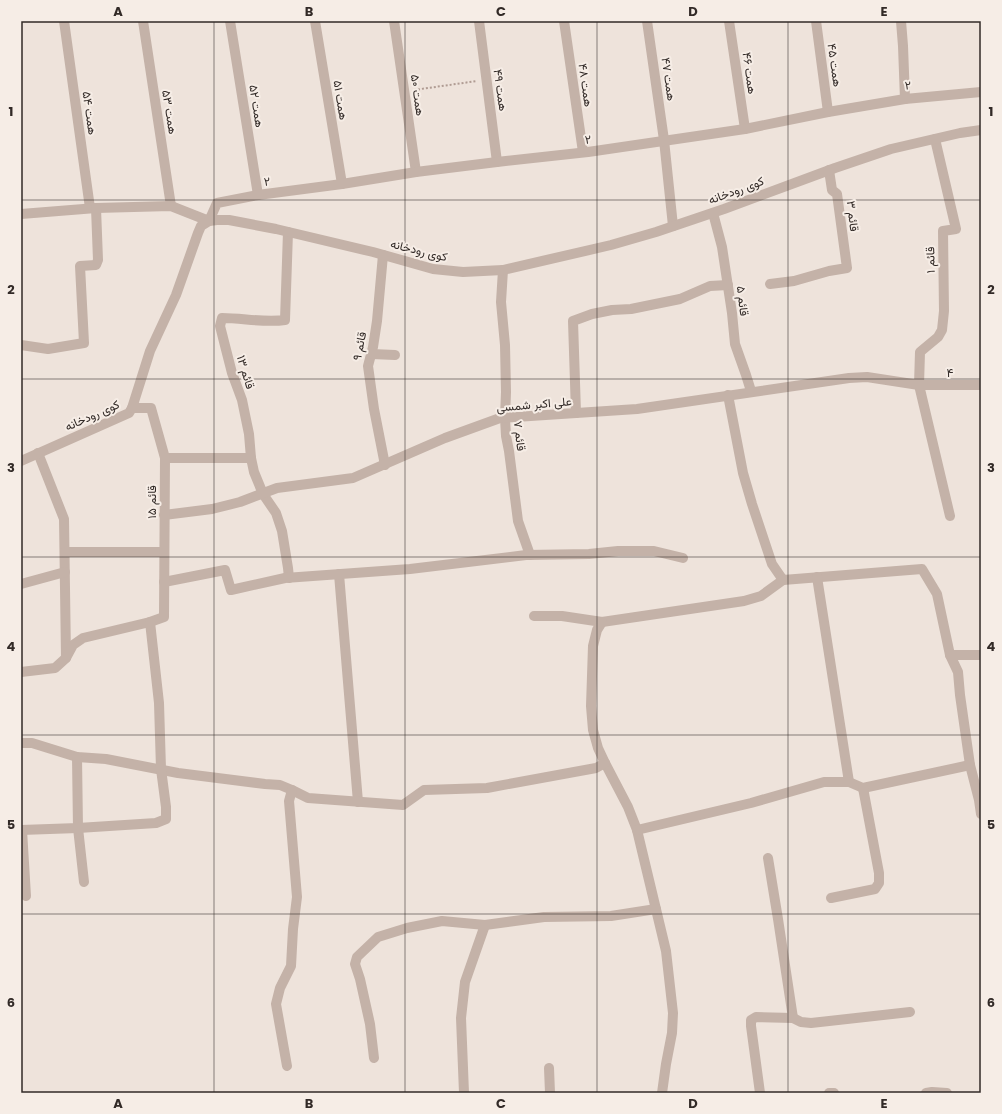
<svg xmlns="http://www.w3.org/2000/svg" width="1002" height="1114" font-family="Poppins,Vazirmatn,sans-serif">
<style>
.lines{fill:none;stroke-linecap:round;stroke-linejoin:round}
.path{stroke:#b09c93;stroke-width:2;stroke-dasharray:2 2;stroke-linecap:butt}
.minor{stroke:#c4b2a8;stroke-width:10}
.grid{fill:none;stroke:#322a27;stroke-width:1;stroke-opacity:0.55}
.labels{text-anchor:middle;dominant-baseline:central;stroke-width:4;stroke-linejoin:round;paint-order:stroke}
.street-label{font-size:12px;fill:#322a27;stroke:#f6ede6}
.neatline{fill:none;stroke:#322a27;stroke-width:1.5}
.grid-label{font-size:13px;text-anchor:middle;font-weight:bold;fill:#322a27}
</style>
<rect width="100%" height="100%" fill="#eee3db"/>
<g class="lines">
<path class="path" d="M 414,90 L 477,81"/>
<g class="minor">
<path d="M 64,21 L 90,208"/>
<path d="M 143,21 L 171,206"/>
<path d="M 230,21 L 258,195"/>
<path d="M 315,21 L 342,184"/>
<path d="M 394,21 L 416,172"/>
<path d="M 479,21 L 497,162"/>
<path d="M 564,21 L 583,152"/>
<path d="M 647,21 L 664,140 L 673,226"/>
<path d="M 729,21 L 745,129"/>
<path d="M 816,21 L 828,112"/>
<path d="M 901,21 L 903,46 L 905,99"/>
<path d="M 935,139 L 956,229 L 943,231 L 944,311 L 942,330 L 938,337 L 920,352 L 919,385 L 950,516"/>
<path d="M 713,213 L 722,247 L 732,313 L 735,344 L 746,375 L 751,391"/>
<path d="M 21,214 L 96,208 L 171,206 L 209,221 L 217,203 L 258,195 L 342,184 L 416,172 L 497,162 L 588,152 L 745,129 L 828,112 L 905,99 L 981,92"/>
<path d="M 288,232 L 285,320 C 264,323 243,318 222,318 L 220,326 L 232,373 L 242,400 L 249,434 L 251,458 L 254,472 L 263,494 L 276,513 L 282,531 L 288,568 L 289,578"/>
<path d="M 383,255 L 377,321 L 373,347 L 368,366 L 374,409 L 385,465"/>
<path d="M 503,270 L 501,302 L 505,345 L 506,392 L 505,418 L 506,436 L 509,451 L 518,521 L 530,555"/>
<path d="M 770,284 L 794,281 L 829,271 L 847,268 L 837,194 L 832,190 L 829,170"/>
<path d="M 21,345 L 48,349 L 84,343 L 80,266 L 96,265 L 98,260 L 96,208"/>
<path d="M 372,354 L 395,355"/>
<path d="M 728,395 L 743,473 L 752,504 L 772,564 L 783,580 L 922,569 L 937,594 L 950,655 L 958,672 L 960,695 L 970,765 L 979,800 L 981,814"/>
<path d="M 576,413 L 573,321 L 592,314 L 612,310 L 631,309 L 680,299 L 710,286 L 728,285"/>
<path d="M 38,453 L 64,519 L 66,658"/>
<path d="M 165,458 L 251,458"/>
<path d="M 21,461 L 129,413 L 132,408 L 150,351 L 176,295 L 198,233 L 201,226 L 209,221 L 217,220 L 229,220 L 276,229 L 373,252 L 433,269 L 463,272 L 503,270 L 611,245 L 656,232 L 724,209 L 835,168 L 891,149 L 960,133 L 981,130"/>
<path d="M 164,515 L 212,509 L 240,502 L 277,488 L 353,478 L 445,438 L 500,418 L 637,409 L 849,378 L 867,377 L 919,385 L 981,385"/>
<path d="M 65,552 L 164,552"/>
<path d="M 339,574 L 358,802"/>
<path d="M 817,577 L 849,782"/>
<path d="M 164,582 L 225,570 L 231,590 L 285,578 L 410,569 L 526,555 L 589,554 L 618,551 L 654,551 L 683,558"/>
<path d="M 21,584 L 65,572"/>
<path d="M 534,616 L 562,616 L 602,622 L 744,601 L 761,596 L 783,580"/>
<path d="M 602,622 L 597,630 L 593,646 L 591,706 L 593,730 L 598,748 L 605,763 L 628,807 L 637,830 L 666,951 L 673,1013 L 672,1033 L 666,1064 L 662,1093"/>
<path d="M 950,655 L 981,655"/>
<path d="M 21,672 L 55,668 L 66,658 L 73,645 L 83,638 L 150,622 L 164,617 L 165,458 L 151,408 L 132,408"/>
<path d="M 21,743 L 32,743 L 77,757 L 106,759 L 178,773 L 265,784 L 280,785 L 292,790 L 308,798 L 403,805 L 424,790 L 487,788 L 596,768 L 605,763"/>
<path d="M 77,757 L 78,828 L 84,882"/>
<path d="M 21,830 L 78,828 L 156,823 L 166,819 L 166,807 L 161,769 L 159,703 L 150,622"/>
<path d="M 22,830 L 26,896"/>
<path d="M 637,830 L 751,803 L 824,782 L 849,782 L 863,788 L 970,765"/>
<path d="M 768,858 L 778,919 L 793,1018"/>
<path d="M 831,898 L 875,889 L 879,883 L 879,873 L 863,788"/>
<path d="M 374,1058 L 370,1024 L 360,979 L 355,964 L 357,957 L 378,937 L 407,928 L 442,921 L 485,925 L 544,917 L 611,916 L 656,909"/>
<path d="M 287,1066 L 276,1004 L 280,988 L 291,966 L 293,929 L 297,897 L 289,801 L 292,790"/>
<path d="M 549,1068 L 550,1093"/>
<path d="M 464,1093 L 461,1018 L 465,982 L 485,925"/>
<path d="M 760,1093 L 751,1026 L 751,1020 L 756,1017 L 793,1018 L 801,1022 L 811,1023 L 910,1012"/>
<path d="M 829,1093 L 834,1093"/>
<path d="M 926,1093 L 932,1092 L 947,1093"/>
</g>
</g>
<path class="grid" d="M 214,21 L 214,1093M 405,21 L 405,1093M 597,21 L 597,1093M 788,21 L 788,1093M 21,200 L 981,200M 21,379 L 981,379M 21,557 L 981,557M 21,735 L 981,735M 21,914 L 981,914"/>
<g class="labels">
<g class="street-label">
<text transform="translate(835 65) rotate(82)">همت ۴۵</text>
<text transform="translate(750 73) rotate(82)">همت ۴۶</text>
<text transform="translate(669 79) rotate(82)">همت ۴۷</text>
<text transform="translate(586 85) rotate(82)">همت ۴۸</text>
<text transform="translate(908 85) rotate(-6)">۲</text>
<text transform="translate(501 90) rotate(82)">همت ۴۹</text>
<text transform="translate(418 95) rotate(82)">همت ۵۰</text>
<text transform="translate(341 100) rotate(81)">همت ۵۱</text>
<text transform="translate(257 106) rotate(81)">همت ۵۲</text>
<text transform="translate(170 112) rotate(81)">همت ۵۳</text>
<text transform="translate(90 113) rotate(82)">همت ۵۴</text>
<text transform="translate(588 139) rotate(-8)">۲</text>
<text transform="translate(267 181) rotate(-8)">۲</text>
<text transform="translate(736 190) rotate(-20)">کوی رودخانه</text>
<text transform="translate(853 216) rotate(83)">قائم ۳</text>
<text transform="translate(419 250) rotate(14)">کوی رودخانه</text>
<text transform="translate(930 260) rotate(-91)">قائم ۱</text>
<text transform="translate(743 301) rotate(83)">قائم ۵</text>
<text transform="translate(359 346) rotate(-79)">قائم ۹</text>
<text transform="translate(246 372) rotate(73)">قائم ۱۳</text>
<text x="950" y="372">۴</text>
<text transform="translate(534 404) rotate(-5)">علی اکبر شمسی</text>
<text transform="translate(92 415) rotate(-24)">کوی رودخانه</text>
<text transform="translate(520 436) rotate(83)">قائم ۷</text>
<text transform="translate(151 502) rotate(-90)">قائم ۱۵</text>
</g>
</g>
<rect width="1002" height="1114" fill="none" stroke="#f6ede6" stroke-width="44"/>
<rect x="22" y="22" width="958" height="1070" class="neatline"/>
<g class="grid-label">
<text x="118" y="16">A</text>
<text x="309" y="16">B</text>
<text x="501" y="16">C</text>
<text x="693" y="16">D</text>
<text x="884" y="16">E</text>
<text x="11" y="116">1</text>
<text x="991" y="116">1</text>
<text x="11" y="294">2</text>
<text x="991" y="294">2</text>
<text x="11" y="472">3</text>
<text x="991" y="472">3</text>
<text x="11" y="651">4</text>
<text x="991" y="651">4</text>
<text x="11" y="829">5</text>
<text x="991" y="829">5</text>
<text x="11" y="1007">6</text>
<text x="991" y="1007">6</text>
<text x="118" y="1108">A</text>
<text x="309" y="1108">B</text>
<text x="501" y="1108">C</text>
<text x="693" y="1108">D</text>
<text x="884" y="1108">E</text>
</g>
</svg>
